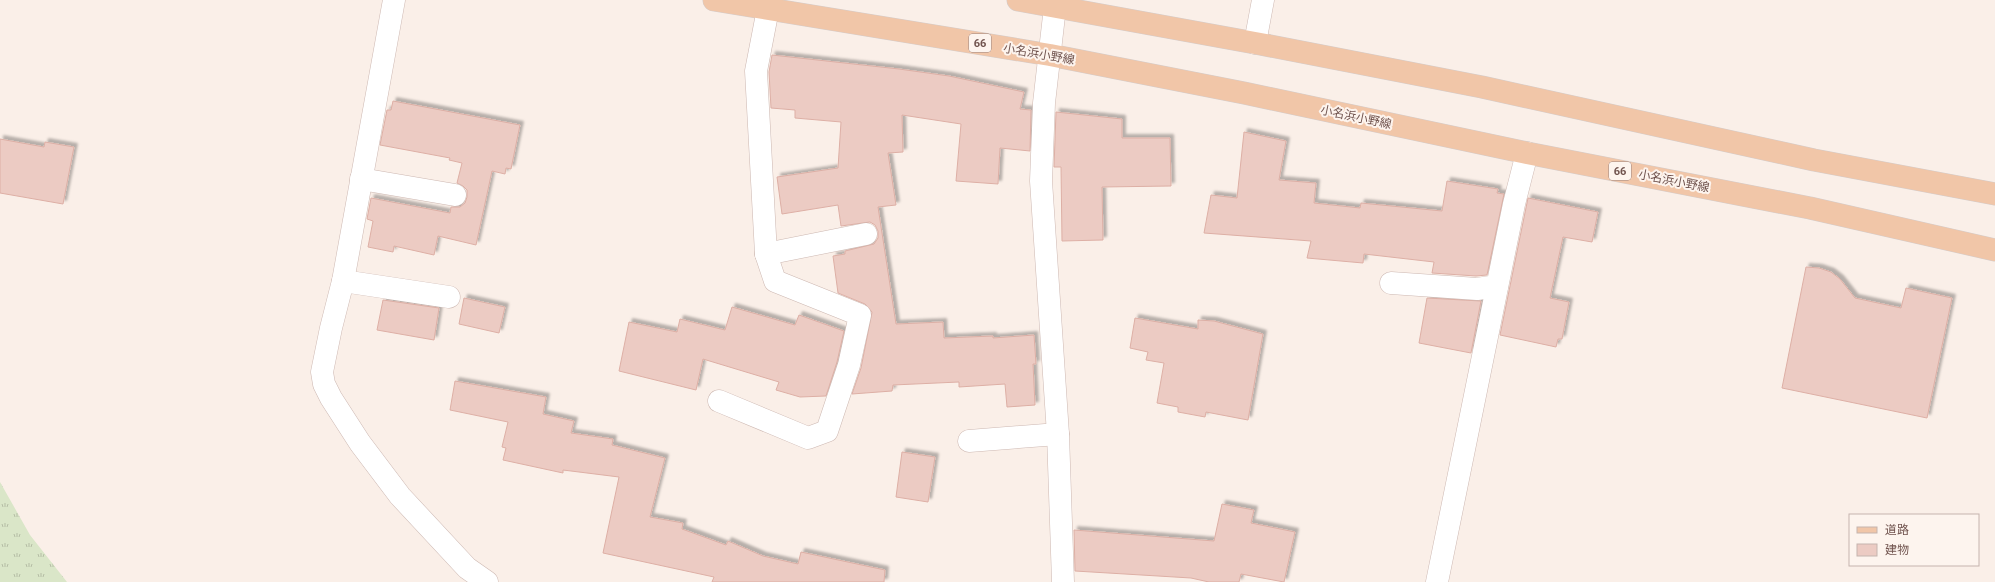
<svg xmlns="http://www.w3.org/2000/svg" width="1995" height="582" font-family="Roboto,'Noto Sans JP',sans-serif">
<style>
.grass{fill:url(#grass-tufts)}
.building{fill:#eccbc3;stroke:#ddafa5;filter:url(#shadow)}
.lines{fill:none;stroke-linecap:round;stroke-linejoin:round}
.minor-casing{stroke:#cdb8b2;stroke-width:23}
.primary-casing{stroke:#d4ccca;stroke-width:23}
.minor{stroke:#fff;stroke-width:22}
.primary{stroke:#f1c6a8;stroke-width:22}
.labels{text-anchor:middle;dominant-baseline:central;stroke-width:4;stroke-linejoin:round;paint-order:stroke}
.shield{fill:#fdf4ee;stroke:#9b847f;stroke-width:1}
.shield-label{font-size:11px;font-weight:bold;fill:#71544f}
.street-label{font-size:12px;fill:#71544f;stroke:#fdf4ee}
</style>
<defs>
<pattern id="grass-tufts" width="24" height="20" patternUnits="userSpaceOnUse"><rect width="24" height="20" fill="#dae6c8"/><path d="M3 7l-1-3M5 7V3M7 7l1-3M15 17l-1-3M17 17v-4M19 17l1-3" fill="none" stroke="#b5bda5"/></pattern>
<filter id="shadow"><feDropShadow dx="3.5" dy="-3.5" stdDeviation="1" flood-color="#0004"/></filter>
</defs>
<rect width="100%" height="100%" fill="#faefe8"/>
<path class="grass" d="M 0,482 L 30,535 L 67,582 L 0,582 Z"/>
<g class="building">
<path d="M 772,55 L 899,69 L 949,76 L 1024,92 L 1020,109 L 1031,110 L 1030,151 L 1000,148 L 998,184 L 956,181 L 961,124 L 902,115 L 903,152 L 888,153 L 896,205 L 878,207 L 896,324 L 943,322 L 944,338 L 993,336 L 993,338 L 1034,335 L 1036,364 L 1033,364 L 1035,405 L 1007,407 L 1005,384 L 959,387 L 959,382 L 893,385 L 892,391 L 852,394 L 861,368 L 872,312 L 865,304 L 838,293 L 833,256 L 845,254 L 845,251 L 874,244 L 878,238 L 878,231 L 875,225 L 870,222 L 841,226 L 838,205 L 782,214 L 777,177 L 838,168 L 841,122 L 795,118 L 795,110 L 771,108 L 769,72 Z"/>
<path d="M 393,101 L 520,125 L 511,169 L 506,168 L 505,174 L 492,171 L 476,245 L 438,236 L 434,255 L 394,246 L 393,252 L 368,247 L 373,221 L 367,219 L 371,198 L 450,213 L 451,207 L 460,207 L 465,203 L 467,197 L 467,190 L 463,186 L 457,183 L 462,163 L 449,160 L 450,158 L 380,145 L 387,110 L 391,110 Z"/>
<path d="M 1056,112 L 1122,119 L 1122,138 L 1170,138 L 1171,186 L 1102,187 L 1103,240 L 1062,241 L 1061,167 L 1054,167 Z"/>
<path d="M 1244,132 L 1286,141 L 1279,180 L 1316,183 L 1314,203 L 1360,208 L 1361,203 L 1442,211 L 1447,181 L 1498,189 L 1497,193 L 1504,194 L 1487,275 L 1476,276 L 1432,273 L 1434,262 L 1364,254 L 1363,263 L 1307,258 L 1311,241 L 1204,233 L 1211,195 L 1237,198 Z"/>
<path d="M 0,139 L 44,147 L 45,142 L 74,147 L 63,204 L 0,193 Z"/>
<path d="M 1528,198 L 1598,212 L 1592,242 L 1563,237 L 1550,298 L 1569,302 L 1562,339 L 1558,339 L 1556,347 L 1500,335 Z"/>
<path d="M 1806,267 L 1819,268 L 1831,272 L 1840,279 L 1855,298 L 1901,308 L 1906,288 L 1952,298 L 1927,418 L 1782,388 Z"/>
<path d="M 464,298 L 505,307 L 499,333 L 459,324 Z"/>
<path d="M 1427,298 L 1481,301 L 1471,353 L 1419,343 Z"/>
<path d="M 383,300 L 439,308 L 434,340 L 377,330 Z"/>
<path d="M 732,307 L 795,325 L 799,315 L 844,331 L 837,362 L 826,396 L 800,397 L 776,390 L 779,382 L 703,359 L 696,390 L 619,371 L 629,322 L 677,332 L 680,319 L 725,330 Z"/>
<path d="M 1135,318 L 1198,329 L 1198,320 L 1214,321 L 1263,334 L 1248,420 L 1206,412 L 1205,417 L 1178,412 L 1178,407 L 1157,403 L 1164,363 L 1146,360 L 1148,352 L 1130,348 Z"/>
<path d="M 455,381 L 546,397 L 543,414 L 574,421 L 571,433 L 613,439 L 612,445 L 665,458 L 650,517 L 683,523 L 682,529 L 726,545 L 728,541 L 763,556 L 798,564 L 801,552 L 885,570 L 884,582 L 712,582 L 714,577 L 603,553 L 619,477 L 563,470 L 563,473 L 503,460 L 506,448 L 502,447 L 508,422 L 450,410 Z"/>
<path d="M 902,452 L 935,457 L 928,502 L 896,497 Z"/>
<path d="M 1222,504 L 1254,510 L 1251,523 L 1295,532 L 1284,582 L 1241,574 L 1239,582 L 1209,582 L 1191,578 L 1075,571 L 1074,530 L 1214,541 Z"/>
</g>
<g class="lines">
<defs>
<g id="minor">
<path d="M 394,0 L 343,281 L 331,328 L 322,372 L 324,384 L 331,398 L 360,443 L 400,496 L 467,568 L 487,582"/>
<path d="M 1055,7 L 1044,103 L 1041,181 L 1058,434 L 1063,582"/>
<path d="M 1255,43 L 1263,0"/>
<path d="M 361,179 L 455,195"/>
<path d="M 766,254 L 866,234"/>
<path d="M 343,281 L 449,297"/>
<path d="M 1391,283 L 1477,289 L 1497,286"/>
<path d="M 719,401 L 808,438 L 827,431 L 849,365 L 860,315 L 775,281 L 766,254 L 756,71 L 768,9"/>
<path d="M 969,441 L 1058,434"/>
<path d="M 1437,582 L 1514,204 L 1527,153"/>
</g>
<g id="primary">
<path d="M 714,0 L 1050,55 L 1244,93 L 1527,153 L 1810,208 L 1995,250"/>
<path d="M 1018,0 L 1255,43 L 1482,87 L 1814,160 L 1995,194"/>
</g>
</defs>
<use href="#minor" class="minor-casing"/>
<use href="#primary" class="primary-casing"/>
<use href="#minor" class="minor"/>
<use href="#primary" class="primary"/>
</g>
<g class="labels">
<g class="shield">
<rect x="969" y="34" width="22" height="18" rx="3"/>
<rect x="1609" y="162" width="22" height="18" rx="3"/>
</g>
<g class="shield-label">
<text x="980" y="43">66</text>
<text x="1620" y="171">66</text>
</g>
<g class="street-label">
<text transform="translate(1039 54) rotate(10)">小名浜小野線</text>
<text transform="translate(1356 117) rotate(12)">小名浜小野線</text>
<text transform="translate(1674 181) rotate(11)">小名浜小野線</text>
</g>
</g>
<rect x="1849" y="514" width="130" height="52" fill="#fdf4ee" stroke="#c5b4ae"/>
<rect x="1857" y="527" width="20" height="6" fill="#f1c6a8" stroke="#c5b4ae"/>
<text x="1885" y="534" font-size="12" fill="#71544f">道路</text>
<rect x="1857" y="544" width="20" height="12" fill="#eccbc3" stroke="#c5b4ae"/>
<text x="1885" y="554" font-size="12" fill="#71544f">建物</text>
</svg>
